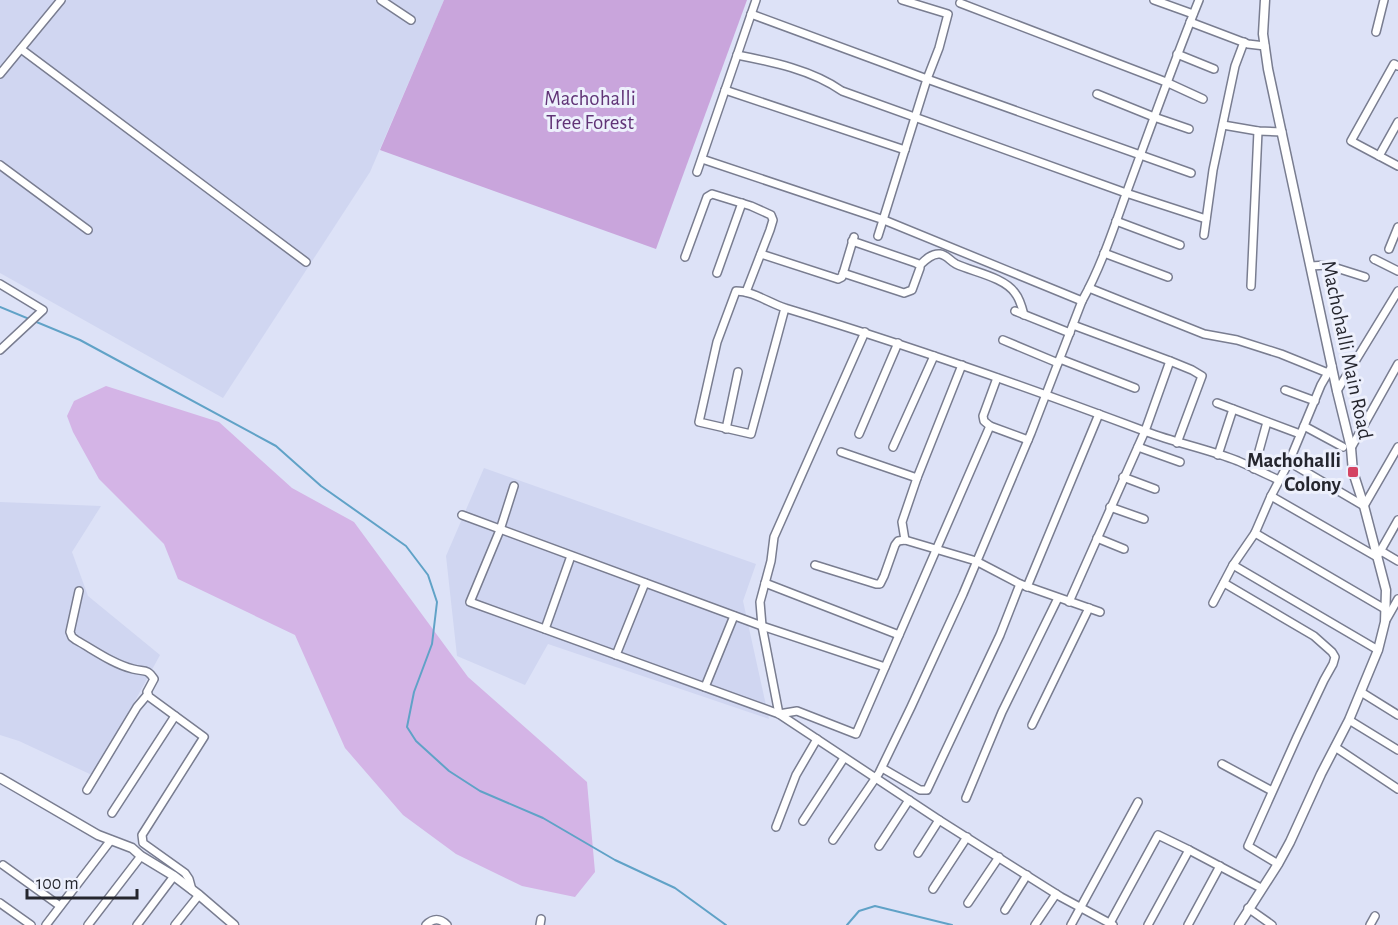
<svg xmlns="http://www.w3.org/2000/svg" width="1398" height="925" font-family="'Alegreya Sans',sans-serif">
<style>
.built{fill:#d0d6f1}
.green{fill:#d4b4e6}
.forest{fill:#c9a5dc}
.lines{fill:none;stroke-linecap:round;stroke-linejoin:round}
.stream{stroke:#60a2c7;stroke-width:2}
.minor-casing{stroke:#797d90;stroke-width:10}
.tertiary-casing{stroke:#797d90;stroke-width:11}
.minor{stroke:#fff;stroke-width:7}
.tertiary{stroke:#fff;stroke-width:8}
.poi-dot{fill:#d44463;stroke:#edf0fc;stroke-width:2}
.labels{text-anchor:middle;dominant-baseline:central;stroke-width:6;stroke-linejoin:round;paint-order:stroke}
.park-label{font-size:21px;fill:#613477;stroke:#edf0fc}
.street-label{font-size:21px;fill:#25262e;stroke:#edf0fc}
.poi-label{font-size:21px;font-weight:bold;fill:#25262e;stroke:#edf0fc;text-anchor:end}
</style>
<rect width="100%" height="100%" fill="#dde2f7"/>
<g class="built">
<path d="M 0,0 L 444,0 L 370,172 L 223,398 L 0,273 Z"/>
<path d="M 484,468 L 756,564 L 743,601 L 769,719 L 548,644 L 525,685 L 457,656 L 446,556 Z"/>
<path d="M 0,502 L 101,506 L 72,552 L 88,596 L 160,655 L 94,776 L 19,741 L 0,735 Z"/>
</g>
<path class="green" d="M 106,386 L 219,422 L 292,488 L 354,522 L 468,677 L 587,782 L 595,872 L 575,897 L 522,886 L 456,854 L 403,815 L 345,748 L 295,635 L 178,579 L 164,544 L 99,479 L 73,432 L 67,416 L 74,401 Z"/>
<path class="forest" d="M 444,0 L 747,0 L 656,249 L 380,150 Z"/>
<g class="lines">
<g class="stream">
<path d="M 0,307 L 80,340 L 276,446 L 321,486 L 406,546 L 428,575 L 437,602 L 432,644 L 414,692 L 407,727 L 416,741 L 449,771 L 480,791 L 543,818 L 615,860 L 675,888 L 726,925"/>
<path d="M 847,925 L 859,911 L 875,906 L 952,925"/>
</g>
<defs>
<g id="minor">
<path d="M 381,0 L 411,20"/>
<path d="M 1154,0 L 1193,14"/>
<path d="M 960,3 L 1166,82 L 1203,99"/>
<path d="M 751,14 L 927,79 L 1191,173"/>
<path d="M 1190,22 L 1248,44 L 1265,46"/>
<path d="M 1376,32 L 1384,0"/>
<path d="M 21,49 L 306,262"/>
<path d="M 1177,54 L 1214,69"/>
<path d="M 737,55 C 773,62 812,70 842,91 L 1126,193 L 1206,219"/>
<path d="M 1398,66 L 1394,64 L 1351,141 L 1398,166"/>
<path d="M 0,74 L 61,0"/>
<path d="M 725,90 L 905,150"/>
<path d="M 1097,94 L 1154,117 L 1189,129"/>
<path d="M 1223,125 L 1258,131 L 1282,132"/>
<path d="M 1379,156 L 1398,122"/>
<path d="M 702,159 L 884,220 L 1082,301"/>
<path d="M 0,165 L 88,230"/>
<path d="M 697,172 L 756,0"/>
<path d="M 1116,221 L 1180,245"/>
<path d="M 1204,235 L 1213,170 L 1235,66 L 1244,42"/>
<path d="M 878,236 L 927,79 L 939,48 L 948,14 L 902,0"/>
<path d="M 1389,249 L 1398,227"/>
<path d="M 1104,253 L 1168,277"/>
<path d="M 761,254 L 838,279 L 842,277 L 854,237"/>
<path d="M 685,257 L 707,197 L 712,194 L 751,206 L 771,215 L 773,220 L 770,230 L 746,292"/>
<path d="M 1374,259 L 1398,271"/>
<path d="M 920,265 C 925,260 932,253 940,254 C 947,255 950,261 956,264 C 973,272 1004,277 1015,293 C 1020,299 1022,307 1024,315"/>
<path d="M 1311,266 L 1327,265 L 1365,277"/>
<path d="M 717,273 L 742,203"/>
<path d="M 843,273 L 904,293 L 912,290 L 920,268 L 920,265 L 916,263 L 852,241"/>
<path d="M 0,284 L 43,310 L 0,350"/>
<path d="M 1251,286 L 1258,131"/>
<path d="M 1089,288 L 1204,334 L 1237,340 L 1281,354 L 1328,373"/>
<path d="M 785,308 L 751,434 L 699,422 L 717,342 L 736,291 C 753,291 769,303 785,308 C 907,345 1027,387 1147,432 C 1176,443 1208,449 1238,461 C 1252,467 1265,474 1279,480"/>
<path d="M 1015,311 L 1070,333"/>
<path d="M 1073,325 L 1170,361 L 1192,370 L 1202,376 L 1177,443"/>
<path d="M 865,332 L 774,537 L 771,561 L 760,602 L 762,626 L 779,714 L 797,711 L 856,734 L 990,426 L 1028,440"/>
<path d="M 1003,340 L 1058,363"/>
<path d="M 1060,359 L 1135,388"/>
<path d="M 1332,366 L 1321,385 L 1289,462 L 1271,496 L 1255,533 L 1233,565 L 1378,650"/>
<path d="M 1285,390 L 1315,401"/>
<path d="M 1337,391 L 1398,291"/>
<path d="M 1217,403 L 1300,434"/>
<path d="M 990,426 L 984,421 L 983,416 L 997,378"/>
<path d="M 1304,426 L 1343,447"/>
<path d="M 726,429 L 738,372"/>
<path d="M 859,434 L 898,343"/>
<path d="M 893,447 L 934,356"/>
<path d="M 1138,447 L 1180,462"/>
<path d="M 1351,448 L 1398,364"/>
<path d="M 841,452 L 917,478"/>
<path d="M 1218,455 L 1233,409"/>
<path d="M 1289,462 L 1364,506 L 1398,447"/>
<path d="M 1254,469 L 1267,422"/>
<path d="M 1123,477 L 1155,489"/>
<path d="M 514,486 L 500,530 L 470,602 L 779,714 L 939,820 L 1061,897 L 1113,925"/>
<path d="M 1271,496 L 1377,557 L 1398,520"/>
<path d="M 1110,507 L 1144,519"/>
<path d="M 462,515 L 762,626 L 885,667"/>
<path d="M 1255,533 L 1385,609"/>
<path d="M 1097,538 L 1124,549"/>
<path d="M 905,540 L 902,522 L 917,478 L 962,365"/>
<path d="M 1381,551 L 1398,561"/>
<path d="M 815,565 L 876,584 L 880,584 L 884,576 L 895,545 L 898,541 L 905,540 L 976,561 L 1020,584 L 1100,612"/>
<path d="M 765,583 L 899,635"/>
<path d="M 1224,583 L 1314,636 L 1332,652 L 1335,657 L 1333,664 L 1324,680 L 1297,737 L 1248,846 L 1278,864"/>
<path d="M 1027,587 L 1099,414"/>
<path d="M 79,591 L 70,632 L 72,637 L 76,640 C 94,650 113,664 133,669 C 144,672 147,668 154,679 L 147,692 L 148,696 L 204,737 L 142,835 L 143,843 L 185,873 L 189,879 L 192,890"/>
<path d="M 1069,602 L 1145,431 L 1170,361"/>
<path d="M 1213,603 L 1233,565"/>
<path d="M 1386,620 L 1398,599"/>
<path d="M 545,629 L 571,556"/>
<path d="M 616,655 L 645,583"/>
<path d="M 705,687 L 734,616"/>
<path d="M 1361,692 L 1398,715"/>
<path d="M 1349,720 L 1398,750"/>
<path d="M 1032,725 L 1089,608"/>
<path d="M 1335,747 L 1398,789"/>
<path d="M 1222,764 L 1272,791"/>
<path d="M 882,768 L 920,790 L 927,790 L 1000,635 L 1020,584"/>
<path d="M 87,790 L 137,707 L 148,694"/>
<path d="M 966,798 L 1002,712 L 1058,598"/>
<path d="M 112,813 L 175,716"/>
<path d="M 803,821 L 844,758"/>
<path d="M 776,827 L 796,775 L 817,739"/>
<path d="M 833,840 L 879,773 L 911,707 L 963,594 L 1031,433 L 1082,301 C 1101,267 1113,230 1126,194 C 1150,129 1173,64 1199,0"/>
<path d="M 879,846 L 909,800"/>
<path d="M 918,853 L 939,820"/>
<path d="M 3,865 L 60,906"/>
<path d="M 933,889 L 967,837"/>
<path d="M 0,903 L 31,925"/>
<path d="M 968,903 L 999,857"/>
<path d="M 1248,908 L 1272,925"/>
<path d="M 1005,910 L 1027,875"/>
<path d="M 1110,923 L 1158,835 L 1189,850 L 1261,888"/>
<path d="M 46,925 L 111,840"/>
<path d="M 88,925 L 141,856"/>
<path d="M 137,925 L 174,876"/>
<path d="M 175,925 L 199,895"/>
<path d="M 426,925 C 433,918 440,918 447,925"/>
<path d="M 540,925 L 541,919"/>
<path d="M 1035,925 L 1056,894"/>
<path d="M 1071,925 L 1138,802"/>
<path d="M 1148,925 L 1189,850"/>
<path d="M 1188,925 L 1220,866"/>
<path d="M 1370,925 L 1375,916"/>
</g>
<g id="tertiary">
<path d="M 0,778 L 98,835 L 132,848 L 141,856 L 174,876 L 199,895 L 234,925"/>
<path d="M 1239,925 L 1278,864 L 1290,842 L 1321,774 L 1349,720 L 1378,650 L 1385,622 L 1386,590 L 1364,506 L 1353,472 L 1351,448 L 1337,391 L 1268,69 L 1263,34 L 1265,0"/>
</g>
</defs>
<use href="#minor" class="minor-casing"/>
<use href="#tertiary" class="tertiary-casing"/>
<use href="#minor" class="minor"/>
<use href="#tertiary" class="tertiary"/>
</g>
<rect class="poi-dot" x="1347" y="466" width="12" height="12" rx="3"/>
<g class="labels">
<g class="park-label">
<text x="590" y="98">Machohalli<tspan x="590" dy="24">Tree Forest</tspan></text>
</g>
<g class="street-label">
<text transform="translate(1347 350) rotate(78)">Machohalli Main Road</text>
</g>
<g class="poi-label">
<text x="1341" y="460">Machohalli<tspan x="1341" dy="24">Colony</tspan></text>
</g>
</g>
<path d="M27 889v9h110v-9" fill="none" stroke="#25262e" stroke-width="3"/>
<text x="36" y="889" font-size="18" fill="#25262e" stroke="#edf0fc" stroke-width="4.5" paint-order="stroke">100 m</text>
</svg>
